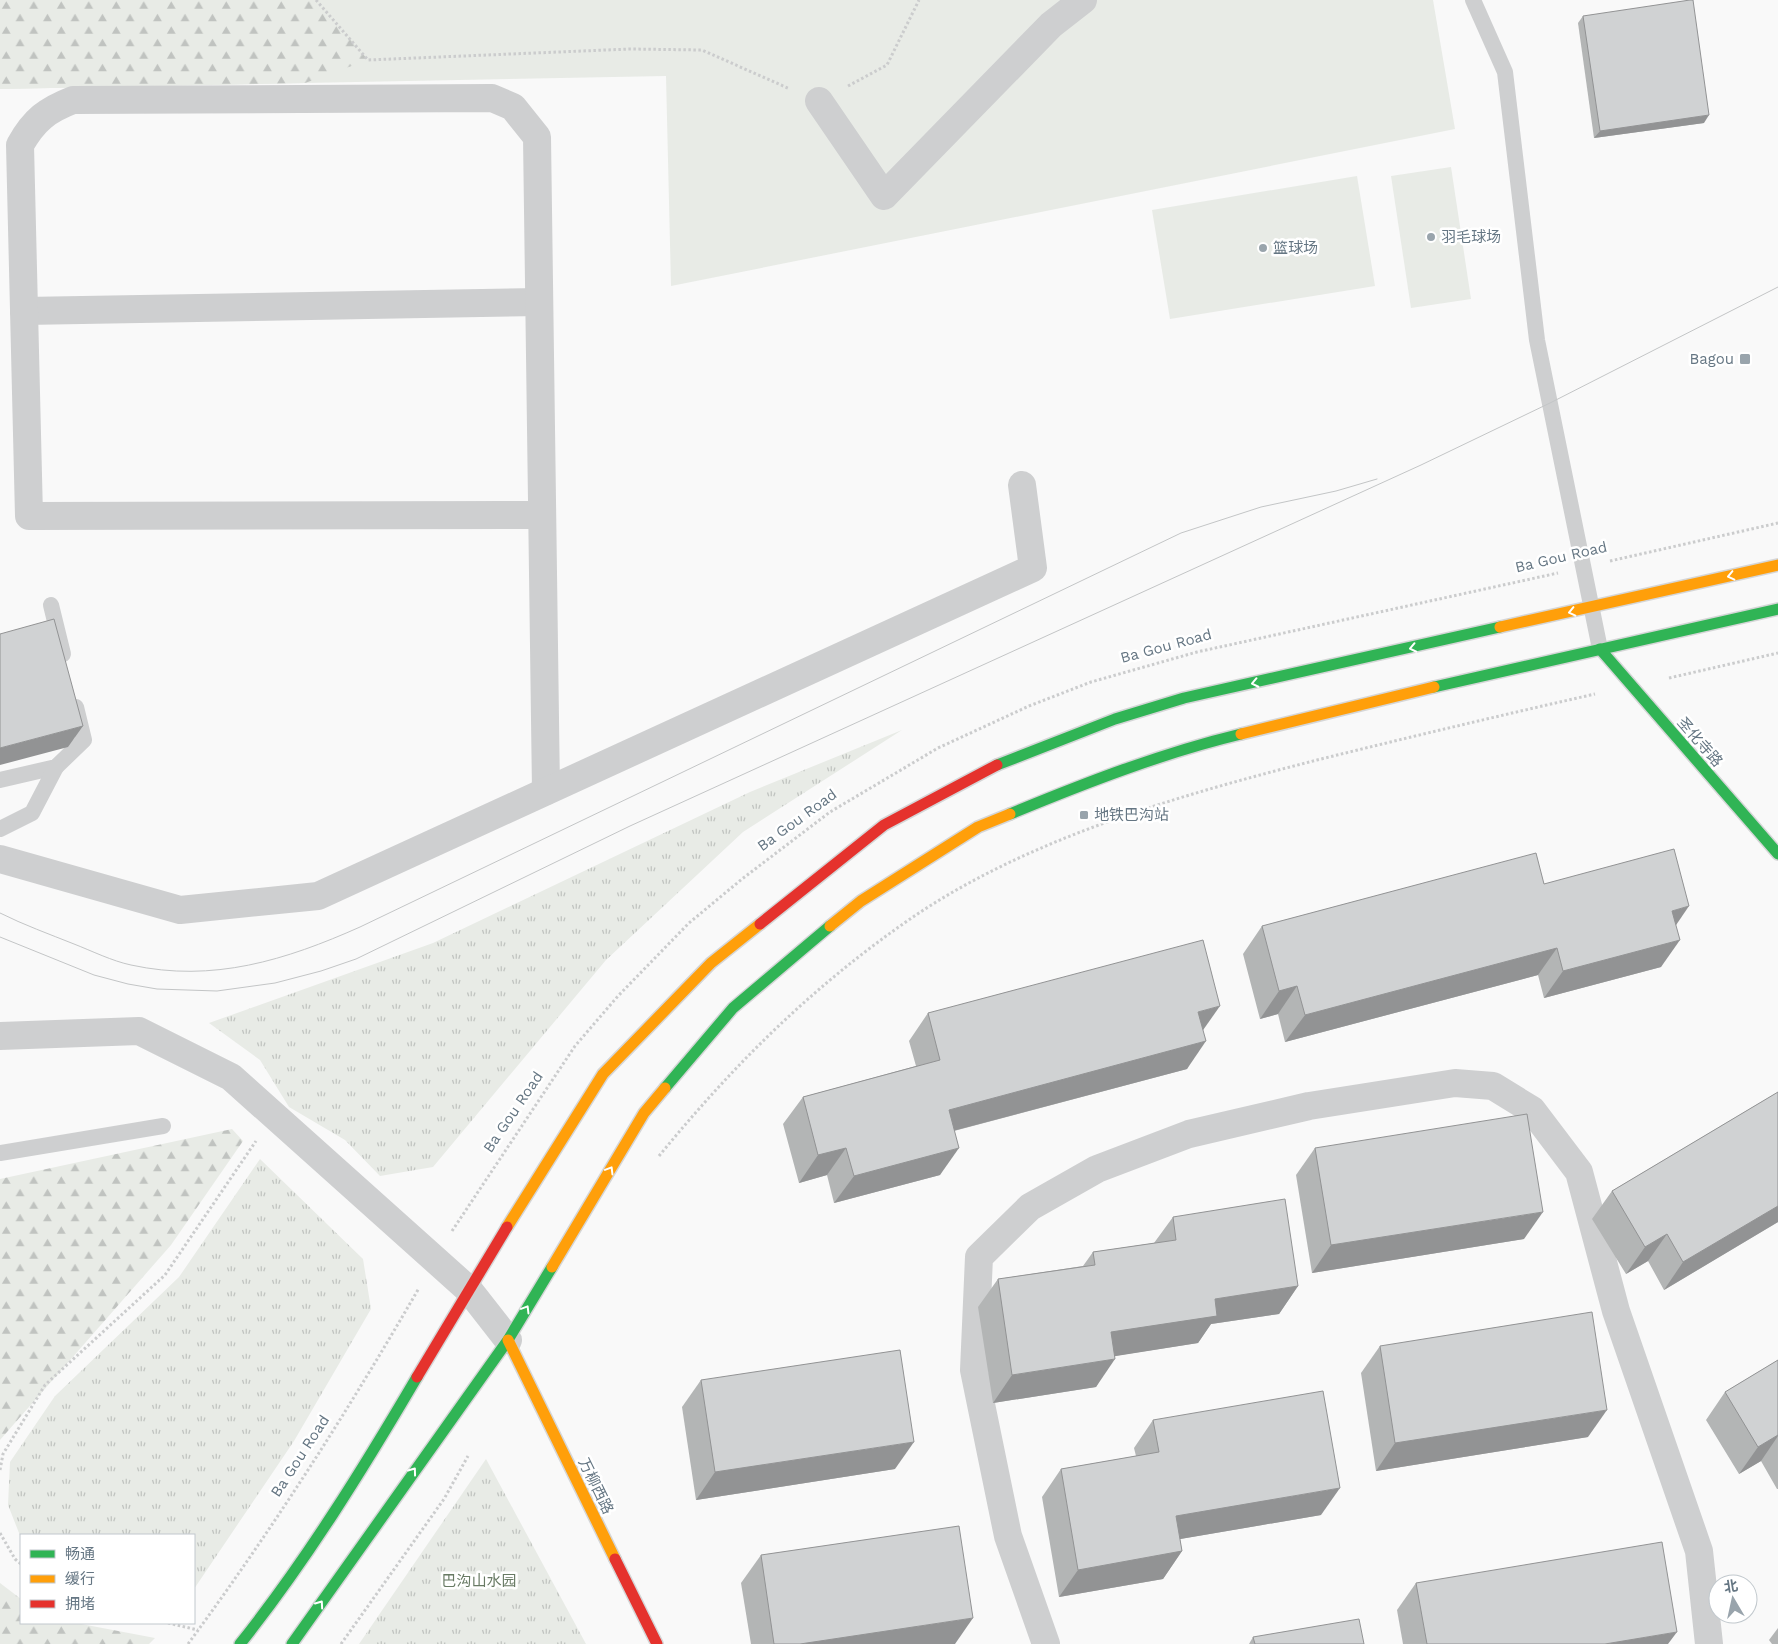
<svg xmlns="http://www.w3.org/2000/svg" width="1778" height="1644" font-family="'Work Sans','Noto Sans SC',sans-serif">
<style>
.green{fill:#e8ebe6}
.forest{fill:url(#forest-firs)}
.park{fill:url(#park-tufts)}
.lines{fill:none;stroke-linecap:round;stroke-linejoin:round}
.fast-casing{stroke:#d5d6d7;stroke-width:14}
.slow-casing{stroke:#d5d6d7;stroke-width:14}
.jam-casing{stroke:#d5d6d7;stroke-width:14}
.path{stroke:#cbcccd;stroke-width:3;stroke-dasharray:2.5 2.5;stroke-linecap:butt}
.lane{stroke:#cecfd0;stroke-width:16}
.street{stroke:#cecfd0;stroke-width:28}
.fast{stroke:#30b455;stroke-width:11}
.slow{stroke:#ff9f0a;stroke-width:11}
.jam{stroke:#e5322d;stroke-width:11}
.tram{stroke:#c3c5c6;stroke-width:1}
.wall{fill:#b3b5b5}
.shaded-wall{fill:#929394}
.building{fill:#d0d2d3;stroke:#929394}
.oneway{stroke:#fff}
.poi-dot{fill:#99a4ac;stroke:#fff;stroke-width:2}
.labels{text-anchor:middle;dominant-baseline:central;stroke-width:5;stroke-linejoin:round;paint-order:stroke}
.poi-label{font-size:15px;fill:#657683;stroke:#fff;text-anchor:start}
.street-label{font-size:15px;fill:#657683;stroke:#fff}
.park-label{font-size:15px;fill:#687a64;stroke:#fff}
</style>
<defs>
<pattern id="forest-firs" width="22" height="20" patternUnits="userSpaceOnUse" patternTransform="scale(1.25)"><rect width="22" height="20" fill="#e8ebe6"/><path d="M5 1l3.5 6h-7zM16 11l3.5 6h-7z" fill="#c0c3c0"/></pattern>
<pattern id="park-tufts" width="24" height="20" patternUnits="userSpaceOnUse" patternTransform="scale(1.25)"><rect width="24" height="20" fill="#e8ebe6"/><path d="M3 7l-1-3M5 7V3M7 7l1-3M15 17l-1-3M17 17v-4M19 17l1-3" fill="none" stroke="#c0c3c0"/></pattern>
</defs>
<rect width="100%" height="100%" fill="#f9f9f9"/>
<g class="green">
<path d="M 0,0 L 1433,0 L 1455,129 L 671,286 L 666,76 L 0,89 Z"/>
<path d="M 1451,167 L 1471,299 L 1411,308 L 1391,176 Z"/>
<path d="M 1357,176 L 1375,286 L 1170,319 L 1152,210 Z"/>
</g>
<g class="forest">
<path d="M 0,0 L 316,0 L 368,60 L 305,83 L 0,89 Z"/>
<path d="M 232,1129 L 243,1141 L 171,1245 L 0,1440 L 0,1179 Z"/>
<path d="M 0,1583 L 21,1599 L 21,1623 L 76,1623 L 155,1638 L 149,1644 L 0,1644 Z"/>
</g>
<g class="park">
<path d="M 902,730 L 743,832 L 606,960 L 433,1167 L 380,1176 L 345,1140 L 289,1107 L 260,1060 L 209,1023 L 433,943 L 750,792 Z"/>
<path d="M 260,1159 L 363,1259 L 371,1309 L 294,1441 L 194,1589 L 194,1535 L 21,1535 L 21,1538 L 8,1505 L 10,1462 L 55,1396 L 179,1277 Z"/>
<path d="M 486,1459 L 586,1644 L 359,1644 Z"/>
</g>
<g class="lines">
<defs>
<g id="fast">
<path d="M 1600,649 L 1778,854"/>
<path d="M 1434,687 L 1778,609"/>
<path d="M 997,765 L 1115,719 L 1184,698 L 1500,627"/>
<path d="M 1010,814 C 1085,783 1162,753 1241,734"/>
<path d="M 665,1088 L 733,1008 L 830,926"/>
<path d="M 240,1644 C 306,1561 363,1469 417,1377"/>
<path d="M 292,1644 L 508,1340 L 552,1267"/>
</g>
<g id="slow">
<path d="M 1500,627 L 1778,565"/>
<path d="M 1241,734 L 1434,687"/>
<path d="M 830,926 L 861,901 L 978,827 L 1010,814"/>
<path d="M 507,1227 L 603,1074 L 711,963 L 760,924"/>
<path d="M 552,1267 L 644,1113 L 665,1088"/>
<path d="M 508,1340 L 615,1559"/>
</g>
<g id="jam">
<path d="M 760,924 L 884,825 L 997,765"/>
<path d="M 417,1377 L 507,1227"/>
<path d="M 615,1559 L 657,1644"/>
</g>
</defs>
<use href="#fast" class="fast-casing"/>
<use href="#slow" class="slow-casing"/>
<use href="#jam" class="jam-casing"/>
<g class="path">
<path d="M 316,0 L 368,60 L 630,49 L 702,50 L 790,89"/>
<path d="M 848,86 L 887,65 L 919,0"/>
<path d="M 1610,561 L 1778,523"/>
<path d="M 1669,678 L 1778,653"/>
<path d="M 659,1156 C 735,1063 814,985 913,917 C 1031,837 1181,795 1317,760 C 1410,737 1502,715 1595,694"/>
<path d="M 452,1231 L 575,1046 L 618,996 L 689,923 L 742,879 L 830,812 L 938,748 L 1029,706 L 1091,682 L 1197,652 L 1558,573"/>
<path d="M 0,1470 L 3,1454 L 45,1385 L 165,1275 L 256,1141"/>
<path d="M 0,1533 L 15,1559 L 21,1564"/>
<path d="M 168,1623 L 198,1630"/>
<path d="M 188,1644 C 272,1530 348,1411 419,1288"/>
<path d="M 341,1644 L 444,1499 L 468,1456"/>
</g>
<g class="lane">
<path d="M 1473,0 L 1505,72 L 1537,340 L 1600,649"/>
<path d="M 51,605 L 63,654"/>
<path d="M 0,780 L 56,767 L 84,740 L 76,707"/>
<path d="M 0,829 L 32,813 L 56,767"/>
<path d="M 0,1153 L 163,1126"/>
</g>
<g class="street">
<path d="M 819,101 L 884,196 L 1051,25 L 1083,0"/>
<path d="M 24,311 L 539,302"/>
<path d="M 542,515 L 29,516 L 20,145 C 34,120 47,110 73,100 L 492,98 L 513,107 L 537,137 L 546,791"/>
<path d="M 0,859 L 180,910 L 318,896 L 1033,568 L 1022,485"/>
<path d="M 0,1036 L 139,1031 L 231,1077 L 469,1290 L 508,1340"/>
<path d="M 1046,1644 L 1008,1536 L 974,1370 L 979,1257 L 1030,1207 L 1097,1169 L 1189,1134 L 1309,1106 L 1455,1083 L 1493,1086 L 1532,1110 L 1579,1172 L 1616,1311 L 1699,1551 L 1709,1644"/>
</g>
<use href="#fast" class="fast"/>
<use href="#slow" class="slow"/>
<use href="#jam" class="jam"/>
<g class="tram">
<path d="M 0,913 C 24,925 49,934 74,944 C 92,951 112,961 131,965 C 213,983 286,960 360,927 L 1181,533 L 1261,507 L 1336,491 L 1377,479"/>
<path d="M 0,937 L 94,975 L 128,984 L 157,989 L 217,991 L 275,983 L 321,971 L 356,959 L 630,826 L 1421,465 L 1550,403 L 1778,287"/>
</g>
</g>
<g class="wall">
<path d="M 1583,16 L 1704,123 L 1594,138 L 1578,23 Z"/>
<path d="M 1544,884 L 1676,925 L 1661,967 L 1544,998 L 1538,975 L 1285,1042 L 1278,1014 L 1260,1019 L 1243,954 L 1262,926 Z"/>
<path d="M 928,1013 L 1203,1030 L 1187,1069 L 954,1131 L 940,1175 L 834,1203 L 827,1175 L 799,1183 L 783,1124 L 803,1097 L 916,1066 L 909,1041 Z"/>
<path d="M 1778,1092 L 1778,1222 L 1664,1290 L 1648,1261 L 1626,1274 L 1592,1219 L 1612,1191 Z"/>
<path d="M 1315,1148 L 1524,1239 L 1312,1273 L 1296,1175 Z"/>
<path d="M 1173,1217 L 1298,1286 L 1279,1314 L 1211,1324 L 1198,1343 L 1114,1356 L 1096,1387 L 993,1403 L 978,1307 L 998,1279 L 1083,1266 L 1093,1252 L 1154,1243 Z"/>
<path d="M 1380,1346 L 1588,1437 L 1376,1471 L 1361,1373 Z"/>
<path d="M 1778,1360 L 1778,1489 L 1777,1489 L 1761,1461 L 1739,1474 L 1706,1420 L 1725,1392 Z"/>
<path d="M 701,1380 L 895,1469 L 696,1500 L 682,1407 Z"/>
<path d="M 1153,1420 L 1321,1515 L 1180,1539 L 1182,1551 L 1163,1579 L 1059,1597 L 1042,1497 L 1061,1469 L 1136,1456 L 1134,1448 Z"/>
<path d="M 761,1555 L 955,1644 L 751,1644 L 741,1583 Z"/>
<path d="M 1416,1583 L 1668,1644 L 1403,1644 L 1397,1610 Z"/>
<path d="M 1778,1628 L 1778,1644 L 1772,1644 L 1769,1640 Z"/>
<path d="M 1253,1637 L 1364,1644 L 1249,1644 Z"/>
</g>
<g class="shaded-wall">
<path d="M 1709,115 L 1704,123 L 1594,138 L 1600,131 Z"/>
<path d="M 83,726 L 68,747 L 0,765 L 0,748 Z"/>
<path d="M 1689,906 L 1670,934 L 1672,911 Z"/>
<path d="M 1680,940 L 1661,967 L 1544,998 L 1563,971 Z"/>
<path d="M 1557,948 L 1538,975 L 1285,1042 L 1305,1015 Z"/>
<path d="M 1297,986 L 1278,1014 L 1260,1019 L 1279,991 Z"/>
<path d="M 1220,1006 L 1201,1033 L 1198,1012 Z"/>
<path d="M 1206,1041 L 1187,1069 L 930,1137 L 949,1110 Z"/>
<path d="M 846,1148 L 827,1175 L 799,1183 L 818,1155 Z"/>
<path d="M 959,1148 L 940,1175 L 834,1203 L 854,1176 Z"/>
<path d="M 1778,1206 L 1778,1222 L 1664,1290 L 1683,1262 Z"/>
<path d="M 1543,1212 L 1524,1239 L 1312,1273 L 1331,1245 Z"/>
<path d="M 1667,1234 L 1648,1261 L 1626,1274 L 1645,1247 Z"/>
<path d="M 1298,1286 L 1279,1314 L 1211,1324 L 1198,1343 L 1091,1360 L 1111,1332 L 1215,1299 Z"/>
<path d="M 1115,1359 L 1096,1387 L 993,1403 L 1012,1375 Z"/>
<path d="M 1607,1410 L 1588,1437 L 1376,1471 L 1395,1443 Z"/>
<path d="M 1778,1435 L 1778,1436 L 1761,1461 L 1739,1474 L 1758,1447 Z"/>
<path d="M 914,1442 L 895,1469 L 696,1500 L 715,1472 Z"/>
<path d="M 1340,1488 L 1321,1515 L 1157,1543 L 1176,1516 Z"/>
<path d="M 1182,1551 L 1163,1579 L 1059,1597 L 1078,1570 Z"/>
<path d="M 973,1618 L 955,1644 L 800,1644 Z"/>
<path d="M 1677,1632 L 1668,1644 L 1605,1644 Z"/>
</g>
<g class="building">
<path d="M 1690,0 L 1693,0 L 1709,115 L 1600,131 L 1583,16 Z"/>
<path d="M 54,619 L 83,726 L 0,748 L 0,634 Z"/>
<path d="M 1674,849 L 1689,906 L 1672,911 L 1680,940 L 1563,971 L 1557,948 L 1305,1015 L 1297,986 L 1279,991 L 1262,926 L 1536,853 L 1544,884 Z"/>
<path d="M 1203,940 L 1220,1006 L 1198,1012 L 1206,1041 L 949,1110 L 959,1148 L 854,1176 L 846,1148 L 818,1155 L 803,1097 L 940,1060 L 928,1013 Z"/>
<path d="M 1778,1092 L 1778,1206 L 1683,1262 L 1667,1234 L 1645,1247 L 1612,1191 Z"/>
<path d="M 1527,1114 L 1543,1212 L 1331,1245 L 1315,1148 Z"/>
<path d="M 1285,1199 L 1298,1286 L 1215,1299 L 1217,1316 L 1111,1332 L 1115,1359 L 1012,1375 L 998,1279 L 1095,1265 L 1093,1252 L 1176,1240 L 1173,1217 Z"/>
<path d="M 1592,1312 L 1607,1410 L 1395,1443 L 1380,1346 Z"/>
<path d="M 900,1350 L 914,1442 L 715,1472 L 701,1380 Z"/>
<path d="M 1778,1360 L 1778,1435 L 1758,1447 L 1725,1392 Z"/>
<path d="M 1323,1391 L 1340,1488 L 1176,1516 L 1182,1551 L 1078,1570 L 1061,1469 L 1159,1452 L 1153,1420 Z"/>
<path d="M 959,1526 L 973,1618 L 800,1644 L 774,1644 L 761,1555 Z"/>
<path d="M 1662,1542 L 1677,1632 L 1605,1644 L 1427,1644 L 1416,1583 Z"/>
<path d="M 1359,1619 L 1364,1644 L 1255,1644 L 1253,1637 Z"/>
</g>
<defs><path id="oneway-chevron" d="M-2-3.5L2.5 0L-2 3.5" fill="none" stroke-width="1.6" stroke-linecap="round" stroke-linejoin="round" transform="scale(1.25)"/></defs>
<g class="oneway">
<use href="#oneway-chevron" transform="translate(1731 576) rotate(167)"/>
<use href="#oneway-chevron" transform="translate(1572 612) rotate(167)"/>
<use href="#oneway-chevron" transform="translate(1413 648) rotate(168)"/>
<use href="#oneway-chevron" transform="translate(1255 683) rotate(168)"/>
<use href="#oneway-chevron" transform="translate(610 1170) rotate(-59)"/>
<use href="#oneway-chevron" transform="translate(526 1309) rotate(-59)"/>
<use href="#oneway-chevron" transform="translate(413 1471) rotate(-54)"/>
<use href="#oneway-chevron" transform="translate(320 1604) rotate(-55)"/>
</g>
<g class="poi-dot">
<circle cx="1431" cy="237" r="5"/>
<circle cx="1263" cy="248" r="5"/>
<rect x="1739" y="353" width="12" height="12" rx="2.5"/>
<rect x="1079" y="810" width="10" height="10" rx="2.5"/>
</g>
<g class="labels">
<g class="poi-label">
<text x="1441" y="237">羽毛球场</text>
<text x="1273" y="248">篮球场</text>
<text x="1734" y="359" text-anchor="end">Bagou</text>
<text x="1094" y="815">地铁巴沟站</text>
</g>
<g class="street-label">
<text transform="translate(1561 557) rotate(-13)">Ba Gou Road</text>
<text transform="translate(1166 646) rotate(-15)">Ba Gou Road</text>
<text transform="translate(1700 742) rotate(49)">圣化寺路</text>
<text transform="translate(797 820) rotate(-36)">Ba Gou Road</text>
<text transform="translate(513 1112) rotate(-56)">Ba Gou Road</text>
<text transform="translate(300 1456) rotate(-57)">Ba Gou Road</text>
<text transform="translate(596 1486) rotate(64)">万柳西路</text>
</g>
<g class="park-label">
<text x="479" y="1581">巴沟山水园</text>
</g>
</g>
<rect x="20" y="1534" width="175" height="90" fill="#ffffff" stroke="#c1c8cd"/>
<rect x="30" y="1550" width="25" height="8" fill="#30b455" stroke="#c1c8cd"/>
<text x="65" y="1559" font-size="15" fill="#657683">畅通</text>
<rect x="30" y="1575" width="25" height="8" fill="#ff9f0a" stroke="#c1c8cd"/>
<text x="65" y="1584" font-size="15" fill="#657683">缓行</text>
<rect x="30" y="1600" width="25" height="8" fill="#e5322d" stroke="#c1c8cd"/>
<text x="65" y="1609" font-size="15" fill="#657683">拥堵</text>
<g transform="translate(1733 1599) rotate(351)"><circle r="24" fill="#ffffff" stroke="#c1c8cd"/>
<path d="M0-4L9 19L0 12L-9 19Z" fill="#99a4ac"/>
<text y="-8" font-size="14" font-weight="bold" text-anchor="middle" fill="#657683">北</text>
</g>
</svg>
